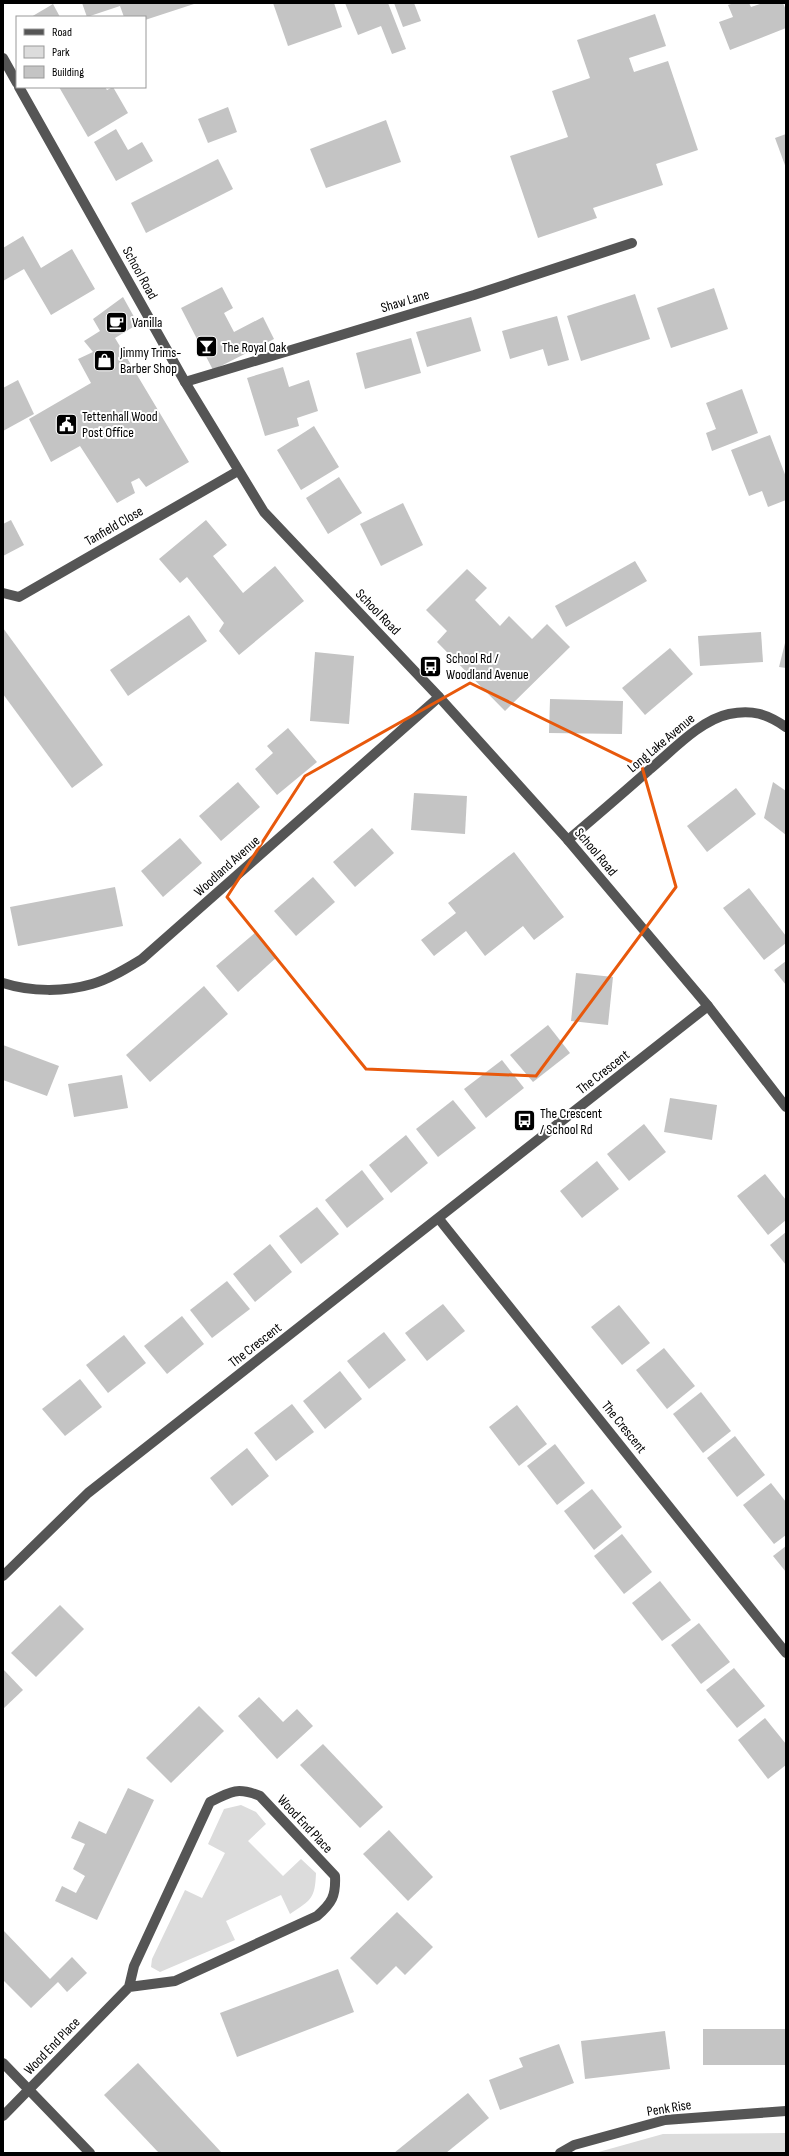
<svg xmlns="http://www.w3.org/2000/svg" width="789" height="2156" font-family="'Sofia Sans Condensed',sans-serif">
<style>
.green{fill:#dcdcdc}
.building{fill:#c4c4c4}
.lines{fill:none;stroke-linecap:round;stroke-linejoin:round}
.minor{stroke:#555;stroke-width:10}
.marked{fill:none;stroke:#e8590c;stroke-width:3;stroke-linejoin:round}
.labels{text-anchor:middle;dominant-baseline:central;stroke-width:4;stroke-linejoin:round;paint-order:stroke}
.street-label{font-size:14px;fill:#000;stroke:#fff}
.poi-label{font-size:14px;fill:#000;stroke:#fff;text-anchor:start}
</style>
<rect width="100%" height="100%" fill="#fff"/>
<g class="green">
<path d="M 241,1805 L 256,1812 L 266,1824 L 248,1841 L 283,1876 L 301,1859 L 316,1873 C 315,1899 311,1900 290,1914 L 281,1895 L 226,1921 L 235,1940 L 160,1972 L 151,1967 L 152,1959 L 185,1890 L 202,1898 L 225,1853 L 208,1844 L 224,1809 Z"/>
<path d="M 786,2133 L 786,2153 L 595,2153 L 663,2134 Z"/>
</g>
<g class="building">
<path d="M 82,3 L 197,3 L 145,20 L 145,17 L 124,17 L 120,6 L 87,17 Z"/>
<path d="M 273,3 L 334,3 L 342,27 L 288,46 Z"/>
<path d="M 345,3 L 388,3 L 406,49 L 392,54 L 381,26 L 358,35 Z"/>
<path d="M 394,3 L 414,3 L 421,21 L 403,27 Z"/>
<path d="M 734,3 L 749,3 L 751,7 L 763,3 L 783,3 L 786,10 L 786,28 L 730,50 L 719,22 L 733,17 L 728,5 Z"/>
<path d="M 53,4 L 60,17 L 31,17 Z"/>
<path d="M 655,14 L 666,46 L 629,58 L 634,72 L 668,61 L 698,150 L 656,164 L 663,185 L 593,208 L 597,218 L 538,238 L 510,156 L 568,137 L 552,91 L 590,78 L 577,40 Z"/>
<path d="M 59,87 L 105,87 L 107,90 L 113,87 L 128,113 L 88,137 Z"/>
<path d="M 228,107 L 237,132 L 208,143 L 198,119 Z"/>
<path d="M 386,120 L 401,162 L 326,188 L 310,149 Z"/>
<path d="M 116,129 L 128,150 L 142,142 L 153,161 L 116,181 L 94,142 Z"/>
<path d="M 786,134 L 786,168 L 775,138 Z"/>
<path d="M 218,159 L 233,189 L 146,233 L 131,203 Z"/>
<path d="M 23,236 L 41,268 L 72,249 L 95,289 L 51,315 L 24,269 L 3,281 L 3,248 Z"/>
<path d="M 222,287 L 233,308 L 224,313 L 234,332 L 263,317 L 274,339 L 213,370 L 181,308 Z"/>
<path d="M 714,288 L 728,329 L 671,348 L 657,308 Z"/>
<path d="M 635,294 L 650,339 L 581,361 L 567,316 Z"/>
<path d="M 123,297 L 138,324 L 115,338 L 189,462 L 146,487 L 139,478 L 131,482 L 135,493 L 117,503 L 80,446 L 51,462 L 29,419 L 91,383 L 78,359 L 93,352 L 84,341 L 100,331 L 93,319 Z"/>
<path d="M 557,316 L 569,360 L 548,366 L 543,349 L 510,359 L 502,331 Z"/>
<path d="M 471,317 L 481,351 L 427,367 L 416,332 Z"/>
<path d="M 411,338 L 421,373 L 365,389 L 356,353 Z"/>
<path d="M 283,367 L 289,387 L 309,380 L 318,411 L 297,418 L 299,426 L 265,436 L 247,378 Z"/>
<path d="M 18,380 L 34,414 L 3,431 L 3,388 Z"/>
<path d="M 742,389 L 758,433 L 712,451 L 706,433 L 716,429 L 706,403 Z"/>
<path d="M 314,426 L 339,467 L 301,490 L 277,450 Z"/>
<path d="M 770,435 L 786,477 L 786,500 L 768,507 L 762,491 L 749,496 L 731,450 Z"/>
<path d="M 339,477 L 362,513 L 328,534 L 306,498 Z"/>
<path d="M 403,503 L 423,545 L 381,566 L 360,524 Z"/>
<path d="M 11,520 L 24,545 L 3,556 L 3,524 Z"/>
<path d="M 206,520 L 227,545 L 213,556 L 243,593 L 275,566 L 304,601 L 239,655 L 219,631 L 224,623 L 187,577 L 180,583 L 159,559 Z"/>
<path d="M 635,561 L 647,581 L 566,627 L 555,606 Z"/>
<path d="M 467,569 L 487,588 L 475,600 L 500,626 L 509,616 L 532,639 L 547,624 L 570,647 L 505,711 L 437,642 L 447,631 L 426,610 Z"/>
<path d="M 189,615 L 207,641 L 128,696 L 110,670 Z"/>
<path d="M 3,628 L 103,765 L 72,788 L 3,694 Z"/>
<path d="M 761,632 L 763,662 L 700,666 L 698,636 Z"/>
<path d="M 786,639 L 786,668 L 779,667 Z"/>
<path d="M 670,648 L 693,674 L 645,715 L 622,688 Z"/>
<path d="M 315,652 L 354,656 L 349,724 L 310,721 Z"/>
<path d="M 550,699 L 623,701 L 622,734 L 549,733 Z"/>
<path d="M 288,728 L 317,762 L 277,795 L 255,769 L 273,753 L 267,746 Z"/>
<path d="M 238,782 L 260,807 L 221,841 L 199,816 Z"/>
<path d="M 773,782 L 786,791 L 786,835 L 764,818 Z"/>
<path d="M 736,788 L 756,814 L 707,852 L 687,826 Z"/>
<path d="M 414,793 L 467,796 L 465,834 L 411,830 Z"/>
<path d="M 372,828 L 394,853 L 355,887 L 333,862 Z"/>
<path d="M 180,838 L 202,863 L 163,897 L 141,871 Z"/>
<path d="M 514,852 L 564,917 L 534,940 L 523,926 L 485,956 L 466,931 L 434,956 L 421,940 L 456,913 L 448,903 Z"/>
<path d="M 313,877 L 335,902 L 296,936 L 274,911 Z"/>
<path d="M 115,887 L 123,926 L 18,946 L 10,907 Z"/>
<path d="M 749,888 L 786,936 L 786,943 L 764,960 L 723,908 Z"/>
<path d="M 256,932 L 277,957 L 238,992 L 216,966 Z"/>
<path d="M 786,961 L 786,985 L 774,970 Z"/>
<path d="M 576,973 L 613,977 L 608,1025 L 571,1021 Z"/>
<path d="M 204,986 L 228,1014 L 150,1082 L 126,1055 Z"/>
<path d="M 548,1025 L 570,1053 L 533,1082 L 510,1055 Z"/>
<path d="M 3,1045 L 59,1066 L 47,1096 L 3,1080 Z"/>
<path d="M 502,1060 L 524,1088 L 486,1118 L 464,1089 Z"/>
<path d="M 122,1075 L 128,1108 L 74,1117 L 68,1084 Z"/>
<path d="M 670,1098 L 717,1105 L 712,1140 L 664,1132 Z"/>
<path d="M 453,1100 L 476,1128 L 438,1157 L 416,1129 Z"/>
<path d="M 644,1124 L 666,1152 L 629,1181 L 607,1154 Z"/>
<path d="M 406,1135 L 428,1163 L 391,1193 L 369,1165 Z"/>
<path d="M 597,1161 L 619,1189 L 582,1218 L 560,1191 Z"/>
<path d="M 362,1170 L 384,1199 L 347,1228 L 325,1200 Z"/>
<path d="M 765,1174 L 786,1200 L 786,1220 L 768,1235 L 737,1196 Z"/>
<path d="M 317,1207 L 339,1234 L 301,1264 L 279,1236 Z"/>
<path d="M 786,1232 L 786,1265 L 770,1245 Z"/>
<path d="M 270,1244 L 292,1272 L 255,1302 L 233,1274 Z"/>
<path d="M 227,1281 L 250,1309 L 212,1338 L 190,1310 Z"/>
<path d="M 443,1304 L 465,1331 L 427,1361 L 405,1333 Z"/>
<path d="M 619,1305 L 650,1343 L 622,1365 L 591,1327 Z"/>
<path d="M 182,1316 L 204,1344 L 167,1374 L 144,1346 Z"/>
<path d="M 384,1332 L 406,1360 L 369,1389 L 347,1361 Z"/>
<path d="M 124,1335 L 146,1363 L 108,1393 L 86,1365 Z"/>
<path d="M 664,1348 L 695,1386 L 667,1409 L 636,1370 Z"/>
<path d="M 340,1371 L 362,1399 L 325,1429 L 303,1401 Z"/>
<path d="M 80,1379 L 102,1407 L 65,1436 L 42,1409 Z"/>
<path d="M 701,1392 L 731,1431 L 703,1453 L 673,1414 Z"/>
<path d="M 292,1404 L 314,1432 L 276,1461 L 254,1433 Z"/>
<path d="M 517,1405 L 547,1444 L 519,1466 L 489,1427 Z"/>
<path d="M 735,1436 L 765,1475 L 737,1497 L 707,1458 Z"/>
<path d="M 555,1444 L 585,1483 L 557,1505 L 527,1466 Z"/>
<path d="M 247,1448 L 269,1476 L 232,1506 L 210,1478 Z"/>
<path d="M 771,1483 L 786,1502 L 786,1535 L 774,1544 L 743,1505 Z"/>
<path d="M 592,1489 L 622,1527 L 594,1550 L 564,1511 Z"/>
<path d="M 622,1534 L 652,1572 L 624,1594 L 594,1556 Z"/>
<path d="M 786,1546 L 786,1572 L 773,1556 Z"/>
<path d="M 660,1581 L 691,1620 L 662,1641 L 632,1603 Z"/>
<path d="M 60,1605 L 84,1629 L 36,1677 L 11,1653 Z"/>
<path d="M 699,1623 L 730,1662 L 701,1684 L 671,1645 Z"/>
<path d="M 734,1668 L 765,1706 L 737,1728 L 706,1690 Z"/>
<path d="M 3,1669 L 23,1690 L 3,1709 Z"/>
<path d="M 259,1697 L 283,1722 L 297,1709 L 313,1726 L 277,1759 L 238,1716 Z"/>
<path d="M 199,1706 L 224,1731 L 171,1783 L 146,1758 Z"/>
<path d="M 765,1718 L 786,1744 L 786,1765 L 768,1779 L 738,1740 Z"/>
<path d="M 323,1744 L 383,1807 L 360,1828 L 300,1765 Z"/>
<path d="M 128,1788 L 154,1800 L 97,1920 L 55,1901 L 62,1886 L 76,1893 L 85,1876 L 73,1869 L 85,1844 L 71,1838 L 79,1821 L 106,1834 Z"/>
<path d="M 389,1830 L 433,1877 L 408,1901 L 363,1854 Z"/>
<path d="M 397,1912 L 433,1947 L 405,1975 L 396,1966 L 377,1985 L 350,1958 Z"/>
<path d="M 3,1930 L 50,1979 L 72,1957 L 87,1973 L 67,1992 L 58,1982 L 31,2008 L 3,1980 Z"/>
<path d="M 338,1969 L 354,2012 L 237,2057 L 220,2013 Z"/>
<rect x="703" y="2029" width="83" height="36"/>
<path d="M 665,2031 L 670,2069 L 585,2079 L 581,2041 Z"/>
<path d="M 559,2044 L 574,2083 L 500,2110 L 489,2080 L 523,2067 L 519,2058 Z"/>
<path d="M 138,2063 L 222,2153 L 159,2153 L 104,2095 Z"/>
<path d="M 468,2093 L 489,2118 L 446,2153 L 394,2153 Z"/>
</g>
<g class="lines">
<g class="minor">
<path d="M 3,58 L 17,83"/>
<path d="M 19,87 L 185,382 L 264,512 L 439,697 L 568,840 L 708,1006 L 786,1107"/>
<path d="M 185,382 L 474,295 L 632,243"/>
<path d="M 3,593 L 19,597 L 238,471"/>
<path d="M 568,840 C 595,817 622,794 649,770 C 671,752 700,720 729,714 C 752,709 767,714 786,727"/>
<path d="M 3,983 C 31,992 65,992 92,984 C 110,979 127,968 142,959 L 439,697"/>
<path d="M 439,1219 L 786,1653"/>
<path d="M 3,1576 L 88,1493 L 708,1006"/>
<path d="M 3,2063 L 90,2153"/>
<path d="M 3,2116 L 129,1987 L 134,1966 L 210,1802 C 231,1791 238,1787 260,1796 L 335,1876 C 336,1896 332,1903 317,1916 L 175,1981 L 129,1987"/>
<path d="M 560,2153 L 574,2145 L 665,2120 L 786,2111"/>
</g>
</g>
<path class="marked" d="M 470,683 L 642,767 L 676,887 L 536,1076 L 366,1069 L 227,897 L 305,776 Z"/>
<defs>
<symbol id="cafe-square" viewBox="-11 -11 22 22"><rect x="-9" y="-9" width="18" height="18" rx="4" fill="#000" stroke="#fff"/><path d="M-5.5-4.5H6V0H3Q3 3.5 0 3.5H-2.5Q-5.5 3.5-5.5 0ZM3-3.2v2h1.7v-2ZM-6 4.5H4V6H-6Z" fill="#fff"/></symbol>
<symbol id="bar-square" viewBox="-11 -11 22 22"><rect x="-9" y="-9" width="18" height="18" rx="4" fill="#000" stroke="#fff"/><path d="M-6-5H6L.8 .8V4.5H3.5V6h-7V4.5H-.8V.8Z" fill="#fff"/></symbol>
<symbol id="shop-square" viewBox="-11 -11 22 22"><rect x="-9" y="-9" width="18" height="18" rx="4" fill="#000" stroke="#fff"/><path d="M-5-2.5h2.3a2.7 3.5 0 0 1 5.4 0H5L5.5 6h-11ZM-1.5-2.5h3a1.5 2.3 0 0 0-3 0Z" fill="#fff"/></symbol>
<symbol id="civic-square" viewBox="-11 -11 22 22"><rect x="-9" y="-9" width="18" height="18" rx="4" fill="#000" stroke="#fff"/><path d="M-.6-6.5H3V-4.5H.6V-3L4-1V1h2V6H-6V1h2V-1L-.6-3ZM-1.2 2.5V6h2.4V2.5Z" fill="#fff"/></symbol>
<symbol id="bus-square" viewBox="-11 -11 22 22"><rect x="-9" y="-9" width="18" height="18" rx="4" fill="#000" stroke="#fff"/><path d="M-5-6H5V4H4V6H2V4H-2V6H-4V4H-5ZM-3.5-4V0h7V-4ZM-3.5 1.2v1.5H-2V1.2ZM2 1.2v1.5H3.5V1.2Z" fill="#fff"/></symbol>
</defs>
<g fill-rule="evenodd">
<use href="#cafe-square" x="104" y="310" width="25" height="25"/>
<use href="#bar-square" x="194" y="334" width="25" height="25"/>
<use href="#shop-square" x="92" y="348" width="25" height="25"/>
<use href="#civic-square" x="54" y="412" width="25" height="25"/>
<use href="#bus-square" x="418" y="654" width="25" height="25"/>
<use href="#bus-square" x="512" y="1108" width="25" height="25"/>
</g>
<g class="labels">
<g class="street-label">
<text transform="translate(140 273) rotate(61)">School Road</text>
<text transform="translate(405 301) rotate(-17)">Shaw Lane</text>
<text transform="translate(114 526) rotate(-30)">Tanfield Close</text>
<text transform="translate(378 612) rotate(46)">School Road</text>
<text transform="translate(661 743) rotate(-40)">Long Lake Avenue</text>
<text transform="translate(596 852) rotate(50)">School Road</text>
<text transform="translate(227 866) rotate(-42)">Woodland Avenue</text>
<text transform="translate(603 1072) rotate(-38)">The Crescent</text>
<text transform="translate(255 1345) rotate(-38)">The Crescent</text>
<text transform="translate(624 1427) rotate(51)">The Crescent</text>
<text transform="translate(305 1824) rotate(47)">Wood End Place</text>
<text transform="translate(52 2046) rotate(-46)">Wood End Place</text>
<text transform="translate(669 2108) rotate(-9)">Penk Rise</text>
</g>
<g class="poi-label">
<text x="132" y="322">Vanilla</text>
<text x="222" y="347">The Royal Oak</text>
<text x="120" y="352">Jimmy Trims-<tspan x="120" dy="16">Barber Shop</tspan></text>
<text x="82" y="416">Tettenhall Wood<tspan x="82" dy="16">Post Office</tspan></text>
<text x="446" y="658">School Rd /<tspan x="446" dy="16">Woodland Avenue</tspan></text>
<text x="540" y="1113">The Crescent<tspan x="540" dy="16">/ School Rd</tspan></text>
</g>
</g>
<rect width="789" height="2156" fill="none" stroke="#000000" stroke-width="8"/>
<rect x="16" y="16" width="130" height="72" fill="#ffffff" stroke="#999999"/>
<rect x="24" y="29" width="20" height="6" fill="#555555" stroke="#999999"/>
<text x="52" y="36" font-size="12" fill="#000000">Road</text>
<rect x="24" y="46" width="20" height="12" fill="#dcdcdc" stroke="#999999"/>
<text x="52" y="56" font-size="12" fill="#000000">Park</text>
<rect x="24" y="66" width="20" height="12" fill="#c4c4c4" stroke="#999999"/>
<text x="52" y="76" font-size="12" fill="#000000">Building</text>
</svg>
